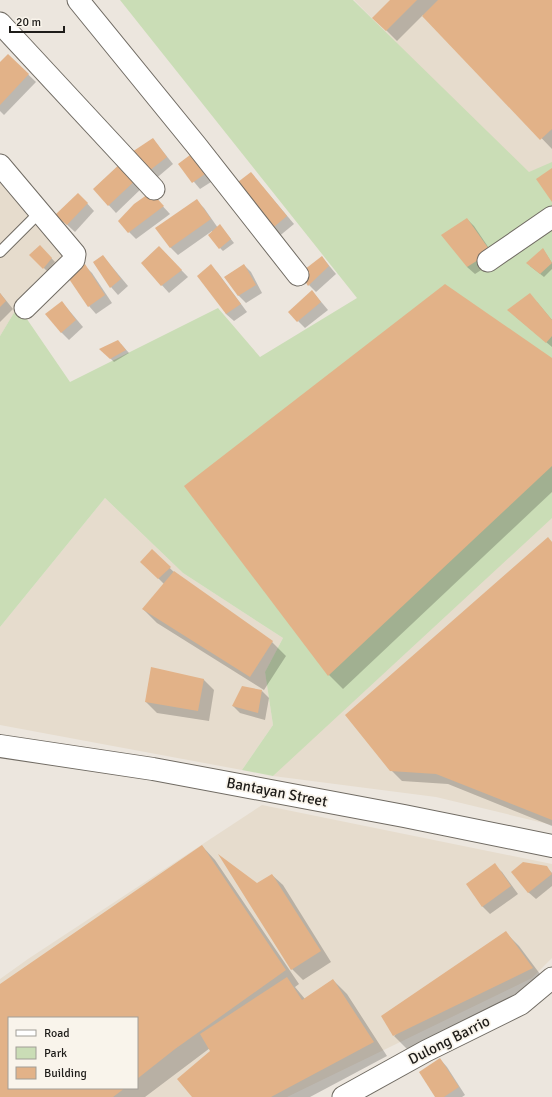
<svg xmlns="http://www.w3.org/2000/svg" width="552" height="1097" font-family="Signika,sans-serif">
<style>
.built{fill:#e6dccd;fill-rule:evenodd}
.green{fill:#caddb6}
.shadow{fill:#0003;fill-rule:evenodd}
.building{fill:#e2b288}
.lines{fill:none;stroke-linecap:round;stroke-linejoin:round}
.lane-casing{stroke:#706b63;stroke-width:12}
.street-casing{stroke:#706b63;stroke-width:23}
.secondary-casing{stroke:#706b63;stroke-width:24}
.lane{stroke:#fff;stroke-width:10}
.street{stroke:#fff;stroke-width:21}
.secondary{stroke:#fff;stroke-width:22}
.labels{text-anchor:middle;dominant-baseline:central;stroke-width:3.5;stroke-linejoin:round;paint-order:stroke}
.street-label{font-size:15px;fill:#1e1c19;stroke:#f9f4eb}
</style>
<rect width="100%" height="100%" fill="#ece6de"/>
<g class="built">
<path d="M 354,0 L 552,0 L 552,172 L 535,184 Z"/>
<path d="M 0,177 L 70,253 L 18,306 L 0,336 Z"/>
<path d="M 105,498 L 183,573 L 283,638 L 265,672 L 273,725 L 242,770 L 0,725 L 0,627 Z"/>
<path d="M 552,516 L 552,825 L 436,797 L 273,776 L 337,708 Z"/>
<path d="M 262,805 L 552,864 L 552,958 L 532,978 L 287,1097 L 0,1097 L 0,979 L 28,959 ZM 9,1018 L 137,1018 L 137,1088 L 9,1088 Z"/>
</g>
<path class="green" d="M 120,0 L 353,0 L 529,172 L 552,162 L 552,518 L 273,776 L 242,770 L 273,725 L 265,672 L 283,638 L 183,573 L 105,498 L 0,627 L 0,336 L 18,306 L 70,382 L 218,308 L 260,357 L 357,298 Z"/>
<g class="shadow">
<path d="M 391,0 L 552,0 L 552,149 L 423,15 L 397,41 L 374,18 Z"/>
<path d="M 8,55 L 36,82 L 4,115 L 0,111 L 0,64 Z"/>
<path d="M 153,139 L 173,164 L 153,181 L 127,156 Z"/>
<path d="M 190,156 L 211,182 L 200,189 L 179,164 Z"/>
<path d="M 123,162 L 145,185 L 116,213 L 94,189 Z"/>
<path d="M 251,173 L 294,224 L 277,238 Z"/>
<path d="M 85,201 L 94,211 L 75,232 L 64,222 Z"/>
<path d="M 158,201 L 170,214 L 136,239 L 129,232 Z"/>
<path d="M 197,201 L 204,208 L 218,228 L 223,229 L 234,243 L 223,251 L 220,248 L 212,231 L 178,255 L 171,248 L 157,229 Z"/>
<path d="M 467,219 L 474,226 L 497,260 L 475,274 L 467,267 Z"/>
<path d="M 40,246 L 55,262 L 47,271 L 30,255 Z"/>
<path d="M 159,247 L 188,277 L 169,293 L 142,263 Z"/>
<path d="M 543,249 L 552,263 L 552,269 L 544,277 L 530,266 Z"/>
<path d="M 103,256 L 128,286 L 118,295 L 111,287 L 94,263 Z"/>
<path d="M 322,257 L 336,274 L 316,292 L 309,285 Z"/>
<path d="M 244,265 L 251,272 L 262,293 L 246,303 L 239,296 L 225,277 Z"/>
<path d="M 85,266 L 92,273 L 112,303 L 96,314 L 89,306 L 69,276 Z"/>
<path d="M 211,266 L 218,273 L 247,312 L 234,321 L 226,314 Z"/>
<path d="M 312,291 L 328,310 L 305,328 L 298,321 Z"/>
<path d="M 0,293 L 13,309 L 0,322 Z"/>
<path d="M 62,302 L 83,327 L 69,340 L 61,332 Z"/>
<path d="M 537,302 L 552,320 L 552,347 L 516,317 Z"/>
<path d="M 121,344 L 129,353 L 114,362 L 101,349 Z"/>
<path d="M 552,359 L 552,492 L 343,689 L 329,675 L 185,486 Z"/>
<path d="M 552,543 L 552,826 L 448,784 L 402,781 L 391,770 Z"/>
<path d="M 152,551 L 176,574 L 272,642 L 286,656 L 264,690 L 157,623 L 143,609 L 164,584 L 142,562 Z"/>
<path d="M 203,679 L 214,690 L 209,721 L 157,713 L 146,702 Z"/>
<path d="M 262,691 L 269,698 L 265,720 L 240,713 L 233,706 Z"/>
<path d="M 202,846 L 215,860 L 299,984 L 295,987 L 305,999 L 333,980 L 347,994 L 387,1056 L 310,1097 L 193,1097 L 212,1051 L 210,1048 L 145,1097 L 0,1097 L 0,985 ZM 9,1018 L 137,1018 L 137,1088 L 9,1088 Z"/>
<path d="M 494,865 L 502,872 L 518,894 L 490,914 L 483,907 L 467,884 Z"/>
<path d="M 546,867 L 552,873 L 552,886 L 536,899 L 528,892 Z"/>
<path d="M 272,875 L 283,885 L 331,962 L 303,980 L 292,969 L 257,885 Z"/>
<path d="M 506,933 L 519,946 L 546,982 L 407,1049 L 394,1036 Z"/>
<path d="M 440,1059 L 447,1067 L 465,1095 L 462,1097 L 436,1097 Z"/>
</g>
<g class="building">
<path d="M 390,0 L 417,0 L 386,31 L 372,18 Z"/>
<path d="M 438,0 L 552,0 L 552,129 L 540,140 L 422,16 Z"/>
<path d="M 8,54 L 29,74 L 0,105 L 0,62 Z"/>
<path d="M 153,138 L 167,157 L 145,174 L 126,156 Z"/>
<path d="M 190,155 L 205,174 L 192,183 L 178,164 Z"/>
<path d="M 123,161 L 139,177 L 108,206 L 93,189 Z"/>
<path d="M 552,168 L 552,202 L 536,179 Z"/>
<path d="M 251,172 L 287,216 L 269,231 L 234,185 Z"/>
<path d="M 151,192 L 164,206 L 128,233 L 118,221 L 134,204 Z"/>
<path d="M 78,193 L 88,203 L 67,225 L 55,215 Z"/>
<path d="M 197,199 L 211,219 L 170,248 L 155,228 Z"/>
<path d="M 467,218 L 491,252 L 467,267 L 441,235 Z"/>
<path d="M 220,224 L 231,239 L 219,249 L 208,235 Z"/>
<path d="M 40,245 L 52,258 L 43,269 L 29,255 Z"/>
<path d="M 159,246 L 182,270 L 161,286 L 141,263 Z"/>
<path d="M 543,248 L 552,263 L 540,274 L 526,263 Z"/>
<path d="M 103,255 L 121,279 L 110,288 L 93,262 Z"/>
<path d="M 322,256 L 329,266 L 308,286 L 300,273 Z"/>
<path d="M 85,264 L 105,295 L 88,307 L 67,276 Z"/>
<path d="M 211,264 L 241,304 L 226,314 L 197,276 Z"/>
<path d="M 244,264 L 256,285 L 238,296 L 224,277 Z"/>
<path d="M 445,284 L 552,358 L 552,466 L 328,676 L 184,486 Z"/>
<path d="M 312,290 L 321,302 L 297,322 L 288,312 Z"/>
<path d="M 0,293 L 6,301 L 0,307 Z"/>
<path d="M 530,293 L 552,320 L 552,336 L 546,343 L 507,310 Z"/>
<path d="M 62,301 L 76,320 L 61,333 L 45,314 Z"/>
<path d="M 118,340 L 126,350 L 110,359 L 99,349 Z"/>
<path d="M 548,537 L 552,542 L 552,820 L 436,774 L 390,771 L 345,715 Z"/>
<path d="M 152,549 L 171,567 L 158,579 L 140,562 Z"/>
<path d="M 174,571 L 273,641 L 250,677 L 142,609 Z"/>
<path d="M 151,667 L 204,679 L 198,711 L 145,702 Z"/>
<path d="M 242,686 L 262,690 L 258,713 L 232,706 Z"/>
<path d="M 202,845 L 286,970 L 175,1049 L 137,1079 L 137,1018 L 9,1018 L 9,1088 L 125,1088 L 113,1097 L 0,1097 L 0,984 Z"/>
<path d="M 218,854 L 257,883 L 272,874 L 321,951 L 291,970 Z"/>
<path d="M 523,862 L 547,866 L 552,874 L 528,893 L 511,872 Z"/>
<path d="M 495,863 L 511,886 L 482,907 L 466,884 Z"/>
<path d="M 506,931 L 533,968 L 393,1036 L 381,1016 Z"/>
<path d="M 287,977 L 302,1000 L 333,979 L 374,1042 L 271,1097 L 192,1097 L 177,1079 L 210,1051 L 200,1034 Z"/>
<path d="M 440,1058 L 459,1087 L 444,1097 L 435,1097 L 419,1072 Z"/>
</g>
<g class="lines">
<defs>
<path id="lane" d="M 0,252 L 40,212"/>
<g id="street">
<path d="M 78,0 L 196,145 L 298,275"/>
<path d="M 0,23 L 154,189"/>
<path d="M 0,165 L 75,254 L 74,260 L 25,308"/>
<path d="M 488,261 L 552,217"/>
<path d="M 343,1097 L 426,1051 L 521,1004 L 552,978"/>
</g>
<path id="secondary" d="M 0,746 L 153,769 L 404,816 L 552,846"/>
</defs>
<use href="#lane" class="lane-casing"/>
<use href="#street" class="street-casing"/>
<use href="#secondary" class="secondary-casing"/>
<use href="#lane" class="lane"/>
<use href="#street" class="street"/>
<use href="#secondary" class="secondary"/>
</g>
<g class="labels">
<g class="street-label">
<text transform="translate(277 792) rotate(11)">Bantayan Street</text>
<text transform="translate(449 1040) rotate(-27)">Dulong Barrio</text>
</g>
</g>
<rect x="8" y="1017" width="130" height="72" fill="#f9f4eb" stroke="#a19e97"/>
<rect x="16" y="1030" width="20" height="6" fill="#ffffff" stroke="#a19e97"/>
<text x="44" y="1037" font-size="12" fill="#1e1c19">Road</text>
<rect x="16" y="1047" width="20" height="12" fill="#caddb6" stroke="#a19e97"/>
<text x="44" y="1057" font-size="12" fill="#1e1c19">Park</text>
<rect x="16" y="1067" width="20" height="12" fill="#e2b288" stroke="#a19e97"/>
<text x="44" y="1077" font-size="12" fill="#1e1c19">Building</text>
<path d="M10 26v6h54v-6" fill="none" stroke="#1e1c19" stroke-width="2"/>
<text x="16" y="26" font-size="12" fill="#1e1c19" stroke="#f9f4eb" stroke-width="3" paint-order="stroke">20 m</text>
</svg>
